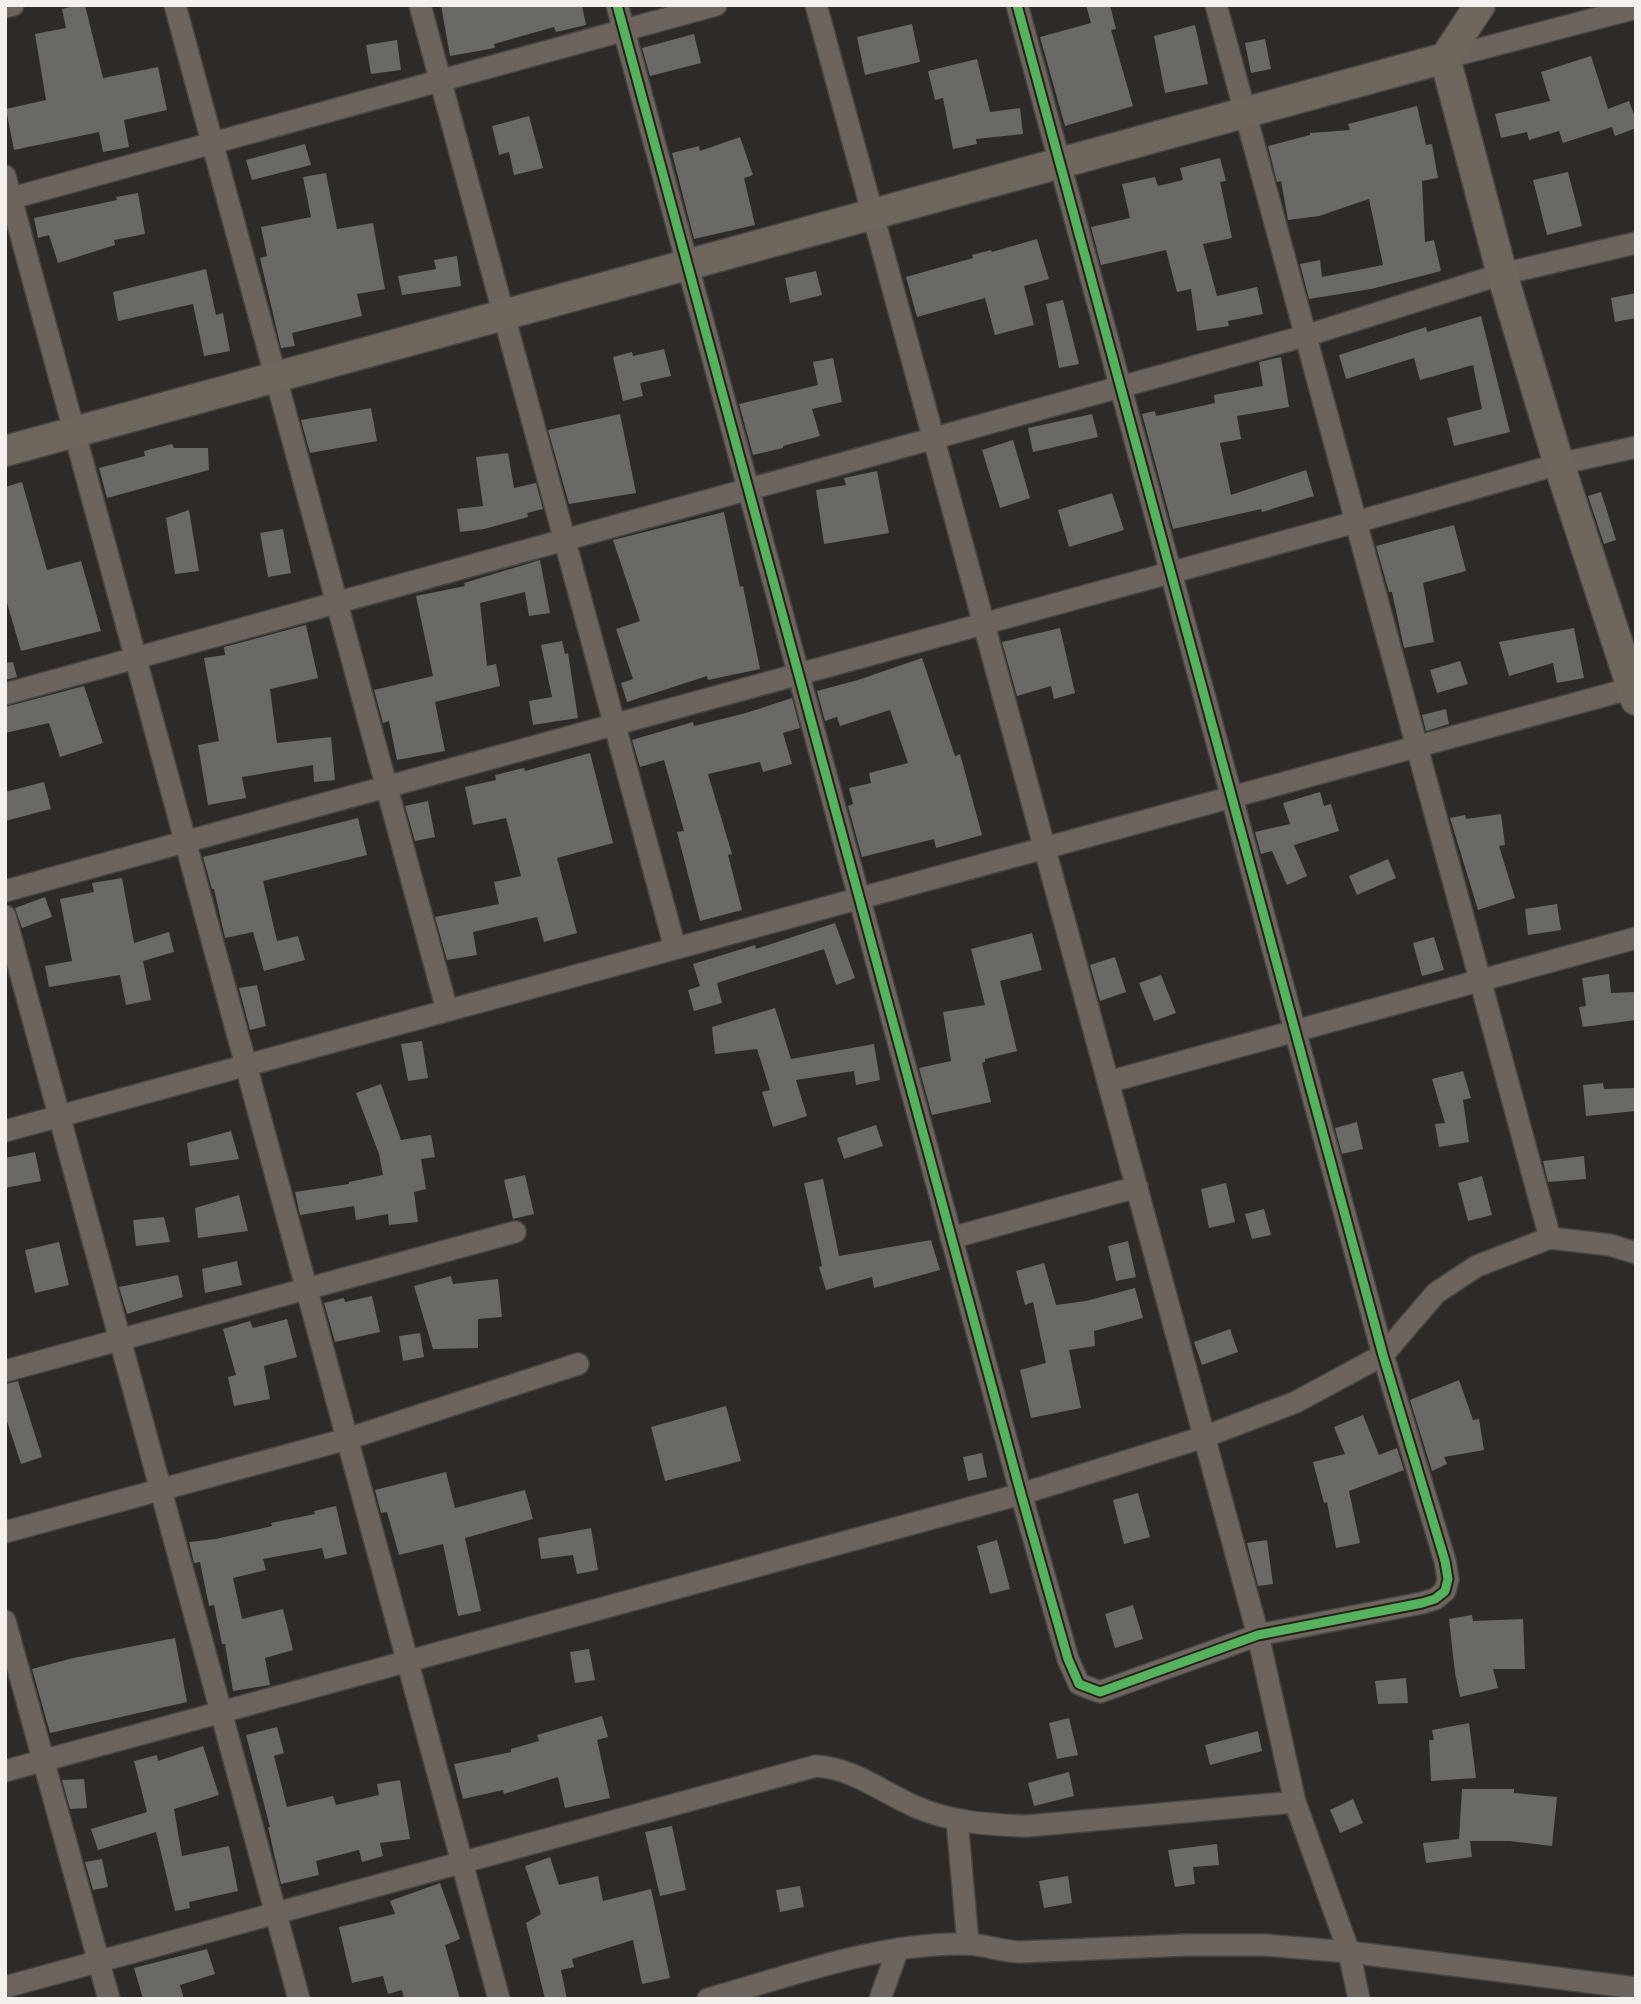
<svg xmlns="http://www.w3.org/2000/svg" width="1641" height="2004" font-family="Mulish,sans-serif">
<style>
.building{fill:#6b6966}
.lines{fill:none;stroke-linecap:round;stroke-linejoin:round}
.minor-casing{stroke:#484644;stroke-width:24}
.secondary-casing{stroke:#484644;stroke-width:33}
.minor{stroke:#6d655d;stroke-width:21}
.secondary{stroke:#6f665e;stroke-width:30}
.cycleway-casing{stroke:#26201b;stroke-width:13}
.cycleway{stroke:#56b35d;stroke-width:9}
</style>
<rect width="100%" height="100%" fill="#2d2a27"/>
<g class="building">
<path d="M 78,5 L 85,5 L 103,78 L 158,67 L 167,110 L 124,120 L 129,147 L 103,152 L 99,132 L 14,150 L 6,109 L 46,100 L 35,34 L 66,28 L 62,9 Z"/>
<path d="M 441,5 L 582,5 L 586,25 L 556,32 L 554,27 L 494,44 L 495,48 L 450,56 Z"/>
<path d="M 1086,5 L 1110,5 L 1116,29 L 1111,30 L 1133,106 L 1065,126 L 1040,37 L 1091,23 Z"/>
<path d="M 912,24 L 920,62 L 865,75 L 857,37 Z"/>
<path d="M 1195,25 L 1208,84 L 1165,93 L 1154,36 Z"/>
<path d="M 694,34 L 701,63 L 650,76 L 642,48 Z"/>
<path d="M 1265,39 L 1271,69 L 1251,73 L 1245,43 Z"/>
<path d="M 397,40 L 401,70 L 371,74 L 366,45 Z"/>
<path d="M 1591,56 L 1608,109 L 1629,101 L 1636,120 L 1636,128 L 1615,136 L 1612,127 L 1563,143 L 1559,131 L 1529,140 L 1527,132 L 1501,138 L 1495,114 L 1550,101 L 1541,72 Z"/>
<path d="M 977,59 L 990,112 L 1020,108 L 1023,134 L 976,139 L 977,144 L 953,149 L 943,98 L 935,100 L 928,71 Z"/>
<path d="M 1417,106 L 1426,145 L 1432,144 L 1438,178 L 1422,181 L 1425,242 L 1434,240 L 1441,271 L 1371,289 L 1309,299 L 1300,264 L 1320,260 L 1322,277 L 1383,265 L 1369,199 L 1319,216 L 1288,220 L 1281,181 L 1277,182 L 1268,146 L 1310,135 L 1310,133 L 1350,130 L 1348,124 Z"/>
<path d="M 529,116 L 543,168 L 514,175 L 509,152 L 499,155 L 492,126 Z"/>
<path d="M 740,137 L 753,175 L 744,178 L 755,225 L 694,239 L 672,153 L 699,146 L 700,151 Z"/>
<path d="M 305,144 L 311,165 L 252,180 L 246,160 Z"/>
<path d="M 1220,158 L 1226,181 L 1220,182 L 1232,238 L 1203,244 L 1217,296 L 1257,287 L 1263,314 L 1228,321 L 1229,326 L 1197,331 L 1191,289 L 1177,292 L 1166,250 L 1101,265 L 1091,227 L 1130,218 L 1122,184 L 1155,177 L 1158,186 L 1183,180 L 1180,168 Z"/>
<path d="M 1568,172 L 1582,226 L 1547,235 L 1533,180 Z"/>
<path d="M 326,173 L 337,229 L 373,223 L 385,289 L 357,294 L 362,316 L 292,333 L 295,346 L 281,348 L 260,258 L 267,256 L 261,227 L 311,217 L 303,177 Z"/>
<path d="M 138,193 L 145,234 L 114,240 L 115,245 L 58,263 L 49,235 L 38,238 L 34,218 L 117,200 L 116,197 Z"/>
<path d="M 1037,239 L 1049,279 L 1024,286 L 1034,325 L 995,335 L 985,298 L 917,317 L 906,277 L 973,258 L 972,255 L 991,250 L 992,252 Z"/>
<path d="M 457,256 L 461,286 L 402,295 L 398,276 L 436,269 L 434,260 Z"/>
<path d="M 206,269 L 216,315 L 223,313 L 230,351 L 204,356 L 193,304 L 118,321 L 113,292 Z"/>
<path d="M 816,271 L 822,295 L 790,303 L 785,278 Z"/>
<path d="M 1636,293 L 1636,318 L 1615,322 L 1611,298 Z"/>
<path d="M 1063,300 L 1079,364 L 1059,368 L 1046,304 Z"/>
<path d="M 1481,316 L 1510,432 L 1454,446 L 1447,418 L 1482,409 L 1473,365 L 1420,380 L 1414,358 L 1346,379 L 1339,355 L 1426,327 L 1427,332 Z"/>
<path d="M 664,349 L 671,376 L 640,383 L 643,396 L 623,401 L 613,357 L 632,352 L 633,356 Z"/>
<path d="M 1281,357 L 1289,407 L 1237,416 L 1241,439 L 1220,443 L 1231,495 L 1306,470 L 1314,496 L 1262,512 L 1261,509 L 1173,529 L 1142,414 L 1155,411 L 1156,416 L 1215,403 L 1214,395 L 1263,386 L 1259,362 Z"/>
<path d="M 833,358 L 842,402 L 812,409 L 820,436 L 783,446 L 783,448 L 753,455 L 739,404 L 818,385 L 813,362 Z"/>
<path d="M 371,408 L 377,441 L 310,453 L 301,420 Z"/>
<path d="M 620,414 L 636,493 L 569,504 L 548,430 Z"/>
<path d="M 1092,414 L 1098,437 L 1033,452 L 1028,428 Z"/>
<path d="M 1013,440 L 1030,498 L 1000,508 L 982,450 Z"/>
<path d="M 172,444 L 174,448 L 208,448 L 209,470 L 107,498 L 99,468 L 145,456 L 144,451 Z"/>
<path d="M 508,453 L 514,488 L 536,483 L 543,509 L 527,513 L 528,517 L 484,529 L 460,532 L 457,509 L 483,506 L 476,457 Z"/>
<path d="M 877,471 L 889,533 L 824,544 L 816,490 L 846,485 L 844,478 Z"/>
<path d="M 22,482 L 47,570 L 81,561 L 101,631 L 21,651 L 5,596 L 5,487 Z"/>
<path d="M 1601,492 L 1616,540 L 1604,544 L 1588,496 Z"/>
<path d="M 1112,493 L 1124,530 L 1069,547 L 1058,510 Z"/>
<path d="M 189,510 L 199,571 L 175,574 L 166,518 Z"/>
<path d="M 724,512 L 740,587 L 743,586 L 760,669 L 708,680 L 707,676 L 627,702 L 621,683 L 633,679 L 616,629 L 640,621 L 613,540 Z"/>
<path d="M 1454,525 L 1466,571 L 1423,583 L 1434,642 L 1404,648 L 1392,592 L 1389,592 L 1376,546 Z"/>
<path d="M 283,529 L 291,573 L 268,577 L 260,533 Z"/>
<path d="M 540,560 L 550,613 L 529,616 L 525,592 L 480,603 L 487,666 L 496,664 L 500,686 L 435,702 L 445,751 L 397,760 L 389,721 L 383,723 L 374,690 L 433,676 L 416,596 L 465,586 L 464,583 Z"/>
<path d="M 306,625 L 318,678 L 270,689 L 277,743 L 331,737 L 335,780 L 314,782 L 313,765 L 242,777 L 246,798 L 208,805 L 198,745 L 219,741 L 204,658 L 225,655 L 224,647 Z"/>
<path d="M 1060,628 L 1075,693 L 1054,699 L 1051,686 L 1017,696 L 1002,642 Z"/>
<path d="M 1574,628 L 1584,678 L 1557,683 L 1553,663 L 1509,676 L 1499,642 Z"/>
<path d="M 562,641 L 565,654 L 568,653 L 578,718 L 533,725 L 529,701 L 552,697 L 541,645 Z"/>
<path d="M 922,658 L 955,756 L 960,754 L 982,835 L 936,848 L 934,839 L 862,857 L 848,806 L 853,804 L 849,788 L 871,783 L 869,773 L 908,763 L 890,710 L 840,726 L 837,717 L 825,721 L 817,691 L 858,680 Z"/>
<path d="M 1460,661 L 1468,684 L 1437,693 L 1430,670 Z"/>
<path d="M 13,662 L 17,677 L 5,680 L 5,663 Z"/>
<path d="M 84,686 L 103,743 L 60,757 L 49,723 L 5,733 L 5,707 Z"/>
<path d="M 792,698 L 800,728 L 783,733 L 792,764 L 763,772 L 760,762 L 708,774 L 732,854 L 728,855 L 742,910 L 700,921 L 677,832 L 684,831 L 664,760 L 640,767 L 632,740 L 693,722 L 694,726 L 746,713 Z"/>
<path d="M 1446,709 L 1449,724 L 1426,731 L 1422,715 Z"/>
<path d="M 590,753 L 613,843 L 557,858 L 577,933 L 544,942 L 537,917 L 473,932 L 477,955 L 447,960 L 435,917 L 499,904 L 494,882 L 521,876 L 506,818 L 473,825 L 465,787 L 496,780 L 495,775 L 524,768 L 525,771 Z"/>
<path d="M 44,782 L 51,809 L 5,821 L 5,792 Z"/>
<path d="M 1320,792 L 1324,806 L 1331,804 L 1339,831 L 1294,845 L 1307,876 L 1287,885 L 1272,851 L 1261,854 L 1255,832 L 1290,824 L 1283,803 Z"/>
<path d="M 428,801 L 435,837 L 415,841 L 405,806 Z"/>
<path d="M 1501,814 L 1505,845 L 1499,846 L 1515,898 L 1478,910 L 1450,818 L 1465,815 L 1466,819 Z"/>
<path d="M 358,818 L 367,855 L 263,881 L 277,941 L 298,936 L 305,960 L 264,971 L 253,932 L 225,938 L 214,889 L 212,889 L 203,857 Z"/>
<path d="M 1388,859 L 1396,878 L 1357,895 L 1349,876 Z"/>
<path d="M 122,878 L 134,943 L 169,932 L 174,952 L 143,961 L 151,1000 L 126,1005 L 120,975 L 49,987 L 45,966 L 72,961 L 60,899 L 94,892 L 92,883 Z"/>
<path d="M 45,897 L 52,917 L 22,928 L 15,908 Z"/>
<path d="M 1557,904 L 1561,930 L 1528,935 L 1525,909 Z"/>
<path d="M 835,923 L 855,978 L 836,985 L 824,949 L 717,983 L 722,1003 L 694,1011 L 688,990 L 700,986 L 693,964 L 755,945 L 756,949 Z"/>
<path d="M 1032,933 L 1042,970 L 1000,981 L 1017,1051 L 985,1059 L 985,1062 L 982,1063 L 991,1102 L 932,1115 L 919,1068 L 951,1061 L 943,1012 L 985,1005 L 971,949 Z"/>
<path d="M 1434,937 L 1444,970 L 1422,976 L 1413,943 Z"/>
<path d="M 1115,957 L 1126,992 L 1100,1001 L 1090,965 Z"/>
<path d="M 1609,974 L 1611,993 L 1636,992 L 1636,1020 L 1583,1027 L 1579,1007 L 1586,1006 L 1582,978 Z"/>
<path d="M 1161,975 L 1176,1013 L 1154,1021 L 1139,983 Z"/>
<path d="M 257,985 L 266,1026 L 250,1030 L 239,988 Z"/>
<path d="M 775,1008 L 791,1059 L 874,1044 L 880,1080 L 856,1085 L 854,1071 L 796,1080 L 807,1116 L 773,1127 L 762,1092 L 770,1090 L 757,1049 L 715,1054 L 712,1027 Z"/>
<path d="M 422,1041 L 428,1078 L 408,1081 L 401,1044 Z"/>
<path d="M 1463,1071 L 1471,1098 L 1463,1100 L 1469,1142 L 1439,1147 L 1435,1124 L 1445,1123 L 1432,1079 Z"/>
<path d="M 1603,1083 L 1604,1089 L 1636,1088 L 1636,1111 L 1586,1116 L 1583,1085 Z"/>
<path d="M 381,1084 L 401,1140 L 431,1135 L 435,1157 L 421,1159 L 426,1189 L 414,1192 L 418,1222 L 389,1225 L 388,1214 L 356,1220 L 354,1206 L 300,1215 L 295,1192 L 349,1184 L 349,1182 L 383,1175 L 379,1154 L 356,1093 Z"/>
<path d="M 1357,1122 L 1363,1149 L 1342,1154 L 1335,1128 Z"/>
<path d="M 876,1125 L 883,1146 L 844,1159 L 837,1138 Z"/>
<path d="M 231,1131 L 239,1159 L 190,1166 L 187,1143 Z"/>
<path d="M 35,1152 L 41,1181 L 5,1188 L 5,1158 Z"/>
<path d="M 1584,1156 L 1586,1179 L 1548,1182 L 1543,1161 Z"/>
<path d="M 525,1175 L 534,1214 L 513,1219 L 504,1180 Z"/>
<path d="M 1482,1176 L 1492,1215 L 1468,1221 L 1458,1183 Z"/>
<path d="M 823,1179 L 839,1256 L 931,1240 L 940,1270 L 874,1288 L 872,1277 L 826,1290 L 819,1267 L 822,1266 L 804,1183 Z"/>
<path d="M 1226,1183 L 1235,1222 L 1209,1228 L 1201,1189 Z"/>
<path d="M 239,1195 L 248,1231 L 198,1238 L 195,1208 Z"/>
<path d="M 1264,1209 L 1271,1235 L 1252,1239 L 1245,1214 Z"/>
<path d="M 164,1217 L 170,1242 L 136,1246 L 133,1220 Z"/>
<path d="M 1128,1241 L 1136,1277 L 1116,1281 L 1108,1246 Z"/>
<path d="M 59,1242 L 69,1285 L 35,1293 L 25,1250 Z"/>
<path d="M 237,1261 L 242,1285 L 205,1293 L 202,1269 Z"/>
<path d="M 1044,1263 L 1056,1305 L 1086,1301 L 1135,1288 L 1143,1318 L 1094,1331 L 1095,1346 L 1069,1350 L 1081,1408 L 1031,1418 L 1020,1370 L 1046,1363 L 1033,1302 L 1025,1305 L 1016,1271 Z"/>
<path d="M 178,1275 L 183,1297 L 127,1314 L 119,1287 Z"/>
<path d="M 451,1276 L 453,1284 L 498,1279 L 502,1317 L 478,1319 L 478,1348 L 433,1349 L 414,1286 Z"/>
<path d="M 372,1296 L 380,1332 L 335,1342 L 324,1303 L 344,1298 L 345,1302 Z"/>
<path d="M 287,1319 L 297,1357 L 264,1366 L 270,1399 L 234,1406 L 228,1377 L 236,1375 L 223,1329 L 250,1321 L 253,1328 Z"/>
<path d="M 1230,1329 L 1238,1352 L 1202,1365 L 1194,1342 Z"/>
<path d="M 420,1333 L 424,1357 L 403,1361 L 399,1336 Z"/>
<path d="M 1459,1380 L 1473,1420 L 1479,1419 L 1484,1450 L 1444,1457 L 1447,1464 L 1432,1471 L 1410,1400 Z"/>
<path d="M 18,1381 L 42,1457 L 21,1464 L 5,1415 L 5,1384 Z"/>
<path d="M 726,1406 L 741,1461 L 665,1481 L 651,1427 Z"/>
<path d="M 1363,1415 L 1379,1455 L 1397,1448 L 1404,1470 L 1349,1491 L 1360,1543 L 1336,1548 L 1327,1502 L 1324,1503 L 1313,1462 L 1345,1454 L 1334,1427 Z"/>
<path d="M 982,1453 L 987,1477 L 968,1481 L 963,1457 Z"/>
<path d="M 446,1472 L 455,1508 L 525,1490 L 533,1519 L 465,1538 L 481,1611 L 458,1616 L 443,1544 L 399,1555 L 387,1512 L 381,1513 L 375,1490 Z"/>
<path d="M 1138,1493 L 1150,1537 L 1124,1544 L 1113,1500 Z"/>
<path d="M 336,1506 L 347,1554 L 325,1559 L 322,1548 L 263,1559 L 266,1570 L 233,1578 L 242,1619 L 283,1609 L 293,1650 L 265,1658 L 270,1685 L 233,1691 L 225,1644 L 222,1644 L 214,1605 L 209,1606 L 200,1562 L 194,1563 L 189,1542 L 216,1539 L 272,1526 L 271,1523 L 315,1514 L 314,1511 Z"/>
<path d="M 591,1528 L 598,1570 L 577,1574 L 573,1555 L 541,1559 L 538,1538 Z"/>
<path d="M 997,1540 L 1010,1589 L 990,1594 L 977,1546 Z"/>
<path d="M 1267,1540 L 1273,1584 L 1258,1586 L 1247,1543 Z"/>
<path d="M 1133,1605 L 1143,1639 L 1115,1648 L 1105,1614 Z"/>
<path d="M 1472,1615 L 1473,1621 L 1523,1619 L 1525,1669 L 1493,1669 L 1498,1688 L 1460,1697 L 1455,1673 L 1449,1619 Z"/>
<path d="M 175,1638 L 187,1702 L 50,1733 L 32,1669 L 73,1658 Z"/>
<path d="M 589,1649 L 595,1680 L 575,1683 L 570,1652 Z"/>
<path d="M 1406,1678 L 1408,1703 L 1378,1704 L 1375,1681 Z"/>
<path d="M 602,1716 L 608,1737 L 597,1740 L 610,1798 L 565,1808 L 558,1777 L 504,1794 L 503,1790 L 463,1799 L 454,1764 L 511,1752 L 511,1749 L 539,1741 L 537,1735 Z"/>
<path d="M 1069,1718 L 1078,1755 L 1057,1759 L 1049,1723 Z"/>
<path d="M 1469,1723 L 1476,1778 L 1431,1781 L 1429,1740 L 1434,1740 L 1432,1730 Z"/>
<path d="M 277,1727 L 284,1753 L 274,1756 L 287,1807 L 333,1796 L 336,1805 L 379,1795 L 377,1784 L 400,1780 L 410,1839 L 380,1843 L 383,1856 L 362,1862 L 359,1850 L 316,1861 L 319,1875 L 281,1884 L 268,1827 L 270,1827 L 246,1735 Z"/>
<path d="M 1258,1731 L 1262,1751 L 1210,1765 L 1205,1745 Z"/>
<path d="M 203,1746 L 219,1795 L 174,1809 L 182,1856 L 229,1846 L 238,1891 L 189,1902 L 190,1908 L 175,1911 L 156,1832 L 98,1850 L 91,1829 L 147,1812 L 134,1761 L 157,1755 L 158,1761 Z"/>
<path d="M 1069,1772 L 1074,1796 L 1034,1806 L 1028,1783 Z"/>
<path d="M 84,1779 L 87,1808 L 70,1809 L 62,1780 Z"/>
<path d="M 1462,1789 L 1514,1789 L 1514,1793 L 1557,1797 L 1552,1846 L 1509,1841 L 1470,1841 L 1472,1857 L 1426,1863 L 1423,1843 L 1459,1839 Z"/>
<path d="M 1353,1799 L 1363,1823 L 1340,1833 L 1330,1810 Z"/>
<path d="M 672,1826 L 686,1890 L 660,1896 L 645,1832 Z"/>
<path d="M 1217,1844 L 1219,1865 L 1193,1867 L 1195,1884 L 1175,1887 L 1168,1850 Z"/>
<path d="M 550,1857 L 559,1885 L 598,1876 L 603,1901 L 651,1889 L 670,1978 L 642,1984 L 633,1940 L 572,1959 L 574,1967 L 561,1970 L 567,1999 L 545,1999 L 526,1923 L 541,1914 L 525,1866 Z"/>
<path d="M 102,1859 L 108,1887 L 93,1890 L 85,1862 Z"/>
<path d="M 1068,1876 L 1072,1903 L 1044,1908 L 1039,1881 Z"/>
<path d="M 440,1883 L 460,1939 L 445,1945 L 460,1999 L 404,1999 L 402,1990 L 388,1994 L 383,1976 L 352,1983 L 339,1927 L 395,1914 L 390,1901 Z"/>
<path d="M 800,1886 L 804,1907 L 780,1912 L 776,1890 Z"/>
<path d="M 207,1949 L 215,1974 L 180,1985 L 184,1999 L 143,1999 L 134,1968 Z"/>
</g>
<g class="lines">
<defs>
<g id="minor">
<path d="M 175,5 L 447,1010"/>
<path d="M 420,5 L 675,948"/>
<path d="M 617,5 L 1021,1494 L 1068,1659 L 1079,1684 L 1100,1692 L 1258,1635 L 1422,1603 L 1435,1599 L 1445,1591 L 1448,1579 L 1445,1561 L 1383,1355 L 1017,5"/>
<path d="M 816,5 L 1258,1635 L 1295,1802 L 1349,1952 L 1359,1999"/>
<path d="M 1216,5 L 1550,1238"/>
<path d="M 5,7 L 13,5"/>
<path d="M 1445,58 L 1636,8"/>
<path d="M 5,176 L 499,1999"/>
<path d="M 5,200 L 716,5"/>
<path d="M 5,694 L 1305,336 L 1502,274 L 1636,243"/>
<path d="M 5,891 L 1356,522 L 1559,464 L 1636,447"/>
<path d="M 5,916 L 299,1999"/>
<path d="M 1108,1082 L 1636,938"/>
<path d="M 5,1131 L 1636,687"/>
<path d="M 951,1238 L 1137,1187"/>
<path d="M 5,1371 L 515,1232"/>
<path d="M 5,1532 L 347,1439 L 578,1364"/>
<path d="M 5,1621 L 109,1999"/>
<path d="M 5,1771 L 1021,1494 L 1204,1437 L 1296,1402 L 1383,1355 L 1436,1293 L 1477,1266 L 1550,1238 L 1610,1245 L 1636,1253"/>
<path d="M 957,1820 L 968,1944"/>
<path d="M 5,1987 L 816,1766 C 853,1768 882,1792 916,1807 C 951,1822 989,1825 1027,1826 L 1295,1802"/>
<path d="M 708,1999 C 790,1976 880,1942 966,1944 C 982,1944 1001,1951 1019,1952 L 1187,1945 L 1264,1945 L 1349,1952 L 1636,1988"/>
<path d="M 880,1999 L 898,1949"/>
</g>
<g id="secondary">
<path d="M 1445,58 L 1502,274 L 1559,464 L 1636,700"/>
<path d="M 5,451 L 1445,58 L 1480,5"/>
</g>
</defs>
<use href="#minor" class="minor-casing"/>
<use href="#secondary" class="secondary-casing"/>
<use href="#minor" class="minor"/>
<use href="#secondary" class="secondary"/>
<defs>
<path id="cycleway" d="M 617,5 L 1021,1494 L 1068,1659 L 1079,1684 L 1100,1692 L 1258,1635 L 1422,1603 L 1435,1599 L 1445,1591 L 1448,1579 L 1445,1561 L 1383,1355 L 1017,5"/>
</defs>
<use href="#cycleway" class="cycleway-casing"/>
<use href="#cycleway" class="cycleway"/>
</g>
<rect width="1641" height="2004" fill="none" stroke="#f4f0ed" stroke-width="14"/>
</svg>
